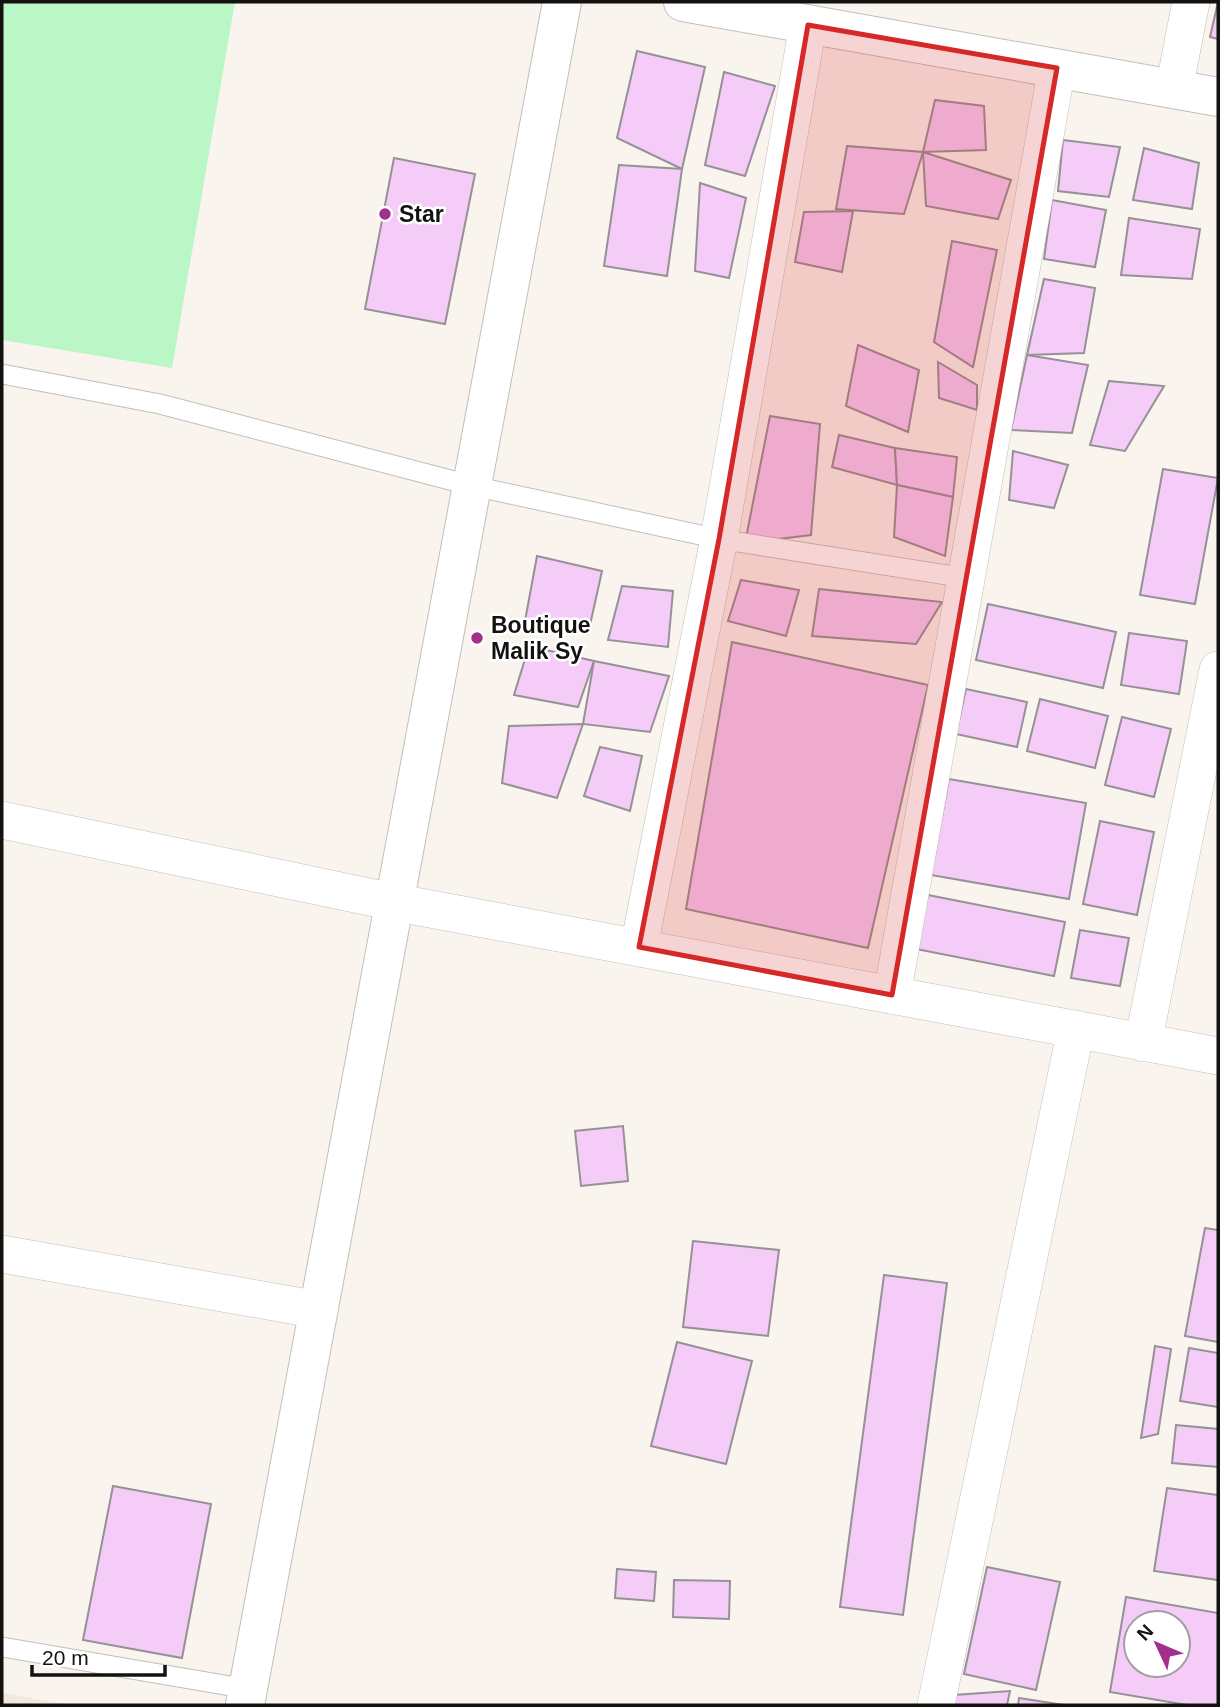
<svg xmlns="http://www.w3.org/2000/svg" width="1220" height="1707" font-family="Arial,sans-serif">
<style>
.built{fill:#f2e9dd}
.green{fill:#bbf6c6}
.building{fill:#f4ccf7;stroke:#969196;stroke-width:2;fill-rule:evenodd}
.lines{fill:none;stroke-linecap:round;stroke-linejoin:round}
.service-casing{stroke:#c3beb8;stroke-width:21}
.minor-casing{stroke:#c3beb8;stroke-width:38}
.tertiary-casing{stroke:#c3beb8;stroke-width:40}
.service{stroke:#fff;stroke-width:19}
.minor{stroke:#fff;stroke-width:37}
.tertiary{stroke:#fff;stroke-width:38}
.marked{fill:#d62828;fill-opacity:0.2;stroke:#d62828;stroke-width:5;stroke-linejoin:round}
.poi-dot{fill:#a22f8a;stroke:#fff;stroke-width:2.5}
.labels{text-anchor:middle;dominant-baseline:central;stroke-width:5;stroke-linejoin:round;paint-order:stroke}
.poi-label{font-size:23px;font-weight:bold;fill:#131210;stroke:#fff;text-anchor:start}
</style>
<rect width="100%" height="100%" fill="#f9f4ee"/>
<path class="built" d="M 2,1693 L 70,1705 L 2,1705 Z"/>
<path class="green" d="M 2,2 L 235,2 L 172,368 L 2,340 Z"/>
<g class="building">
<path d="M 1218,2 L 1218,39 L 1210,37 Z"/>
<path d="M 637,51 L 705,67 L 682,169 L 617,138 Z"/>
<path d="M 724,72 L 775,86 L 745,176 L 705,165 Z"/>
<path d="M 935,100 L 984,106 L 986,150 L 923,152 Z"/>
<path d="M 1063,140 L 1120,147 L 1109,197 L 1058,191 Z"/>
<path d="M 847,146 L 923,152 L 904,214 L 836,209 Z"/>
<path d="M 1144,148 L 1199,163 L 1192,209 L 1133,200 Z"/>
<path d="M 923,152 L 1011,180 L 998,219 L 926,206 Z"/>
<path d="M 394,158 L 475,174 L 445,324 L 365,309 Z"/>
<path d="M 619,165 L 682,169 L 667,276 L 604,266 Z"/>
<path d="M 700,183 L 746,198 L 729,278 L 695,271 Z"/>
<path d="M 1052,200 L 1106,210 L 1095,267 L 1044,259 Z"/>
<path d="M 853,211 L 842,272 L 795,262 L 804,212 Z"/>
<path d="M 1129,218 L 1200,229 L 1192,279 L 1121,275 Z"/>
<path d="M 952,241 L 997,250 L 973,367 L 934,342 Z"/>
<path d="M 1044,279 L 1095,288 L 1084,353 L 1027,355 Z"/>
<path d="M 858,345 L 919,370 L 908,432 L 846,406 Z"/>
<path d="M 1027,355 L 1088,365 L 1072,433 L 1011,430 Z"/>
<path d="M 938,362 L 977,385 L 977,410 L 939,398 Z"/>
<path d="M 1109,381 L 1164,386 L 1125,451 L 1090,445 Z"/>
<path d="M 770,416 L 820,424 L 811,535 L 745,543 Z"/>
<path d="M 839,435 L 895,448 L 897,485 L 832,467 Z"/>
<path d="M 895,448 L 957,457 L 953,497 L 897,485 Z"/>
<path d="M 1013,451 L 1068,465 L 1054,508 L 1009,500 Z"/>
<path d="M 1163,469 L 1218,478 L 1195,604 L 1140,595 Z"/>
<path d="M 897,485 L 953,497 L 945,556 L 894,537 Z"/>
<path d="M 537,556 L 602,571 L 588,634 L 525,621 Z"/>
<path d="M 741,580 L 799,590 L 786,636 L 728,621 Z"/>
<path d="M 622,586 L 673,591 L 668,647 L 608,640 Z"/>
<path d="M 819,589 L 942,602 L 916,644 L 812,636 Z"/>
<path d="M 988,604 L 1116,632 L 1103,688 L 976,660 Z"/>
<path d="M 1129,633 L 1187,641 L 1179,694 L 1121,685 Z"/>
<path d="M 732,642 L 928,685 L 868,948 L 686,909 Z"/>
<path d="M 529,646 L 594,661 L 578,707 L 514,695 Z"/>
<path d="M 594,661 L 669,676 L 650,732 L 583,724 Z"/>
<path d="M 966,689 L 1027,702 L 1017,747 L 956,734 Z"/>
<path d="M 1040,699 L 1108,716 L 1095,768 L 1027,751 Z"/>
<path d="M 1122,717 L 1171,729 L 1154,797 L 1105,785 Z"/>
<path d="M 583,724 L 557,798 L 502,783 L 509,726 Z"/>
<path d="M 600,747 L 642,756 L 630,811 L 584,796 Z"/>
<path d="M 949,779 L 1086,803 L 1069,899 L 931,875 Z"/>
<path d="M 1100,821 L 1154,832 L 1137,915 L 1083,904 Z"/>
<path d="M 928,895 L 1065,922 L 1054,976 L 916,949 Z"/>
<path d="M 1080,930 L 1129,938 L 1120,986 L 1071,978 Z"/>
<path d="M 623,1126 L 628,1181 L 581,1186 L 575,1131 Z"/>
<path d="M 1205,1228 L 1218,1230 L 1218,1342 L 1185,1336 Z"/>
<path d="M 693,1241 L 779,1250 L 768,1336 L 683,1327 Z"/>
<path d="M 884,1275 L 947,1283 L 903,1615 L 840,1607 Z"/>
<path d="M 677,1342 L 752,1361 L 726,1464 L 651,1446 Z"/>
<path d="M 1155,1346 L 1171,1349 L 1158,1434 L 1141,1438 Z"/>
<path d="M 1189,1348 L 1218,1353 L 1218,1407 L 1180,1401 Z"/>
<path d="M 1176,1425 L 1218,1429 L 1218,1467 L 1172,1463 Z"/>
<path d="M 113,1486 L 211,1504 L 182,1658 L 83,1640 Z"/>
<path d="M 1167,1488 L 1218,1495 L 1218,1580 L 1154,1571 Z"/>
<path d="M 987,1567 L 1060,1582 L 1036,1690 L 964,1674 Z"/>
<path d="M 617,1569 L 656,1572 L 654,1601 L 615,1598 Z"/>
<path d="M 674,1580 L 730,1581 L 729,1619 L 673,1617 Z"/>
<path d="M 1126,1597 L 1218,1613 L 1218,1705 L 1187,1705 L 1110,1692 ZM 1136,1623 L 1178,1623 L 1178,1665 L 1136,1665 Z"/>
<path d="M 1010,1691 L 1007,1705 L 952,1705 L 954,1695 Z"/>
<path d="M 1019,1698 L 1064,1705 L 1018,1705 Z"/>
</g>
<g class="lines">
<defs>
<g id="service">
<path d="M 2,374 L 160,404 L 473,486 L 719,539 L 966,578"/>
<path d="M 2,1647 L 248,1689"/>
</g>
<g id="minor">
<path d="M 1174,89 L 1191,2"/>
<path d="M 2,820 L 393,902 L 1218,1056"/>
<path d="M 639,947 L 719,539 L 808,25"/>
<path d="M 892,995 L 1057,68"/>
<path d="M 1143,1043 L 1218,670"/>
<path d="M 2,1254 L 319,1310"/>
<path d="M 936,1705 L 1076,1029"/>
</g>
<g id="tertiary">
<path d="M 683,2 L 1218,97"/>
<path d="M 245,1705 L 562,2"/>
</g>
</defs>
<use href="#service" class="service-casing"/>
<use href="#minor" class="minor-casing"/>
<use href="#tertiary" class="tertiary-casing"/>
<use href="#service" class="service"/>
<use href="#minor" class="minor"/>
<use href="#tertiary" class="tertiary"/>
</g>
<path class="marked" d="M 808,25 L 1057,68 L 892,995 L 639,947 L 719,539 Z"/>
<g class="poi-dot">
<circle cx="385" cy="214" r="7"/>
<circle cx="477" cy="638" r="7"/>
</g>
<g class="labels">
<g class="poi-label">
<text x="399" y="214">Star</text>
<text x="491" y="625">Boutique<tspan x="491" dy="26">Malik Sy</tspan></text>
</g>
</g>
<rect width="1220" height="1707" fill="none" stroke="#131210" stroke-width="7"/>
<g transform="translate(1157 1644) rotate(314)"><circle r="33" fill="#ffffff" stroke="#a1a09f" stroke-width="2"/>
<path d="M0-5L12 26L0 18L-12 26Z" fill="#a22f8a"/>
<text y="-10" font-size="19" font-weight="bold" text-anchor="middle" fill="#131210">N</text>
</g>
<path d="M32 1665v10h133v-10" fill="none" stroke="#131210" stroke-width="3.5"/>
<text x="42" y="1665" font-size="21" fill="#131210" stroke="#ffffff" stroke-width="5" paint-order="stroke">20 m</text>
</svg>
